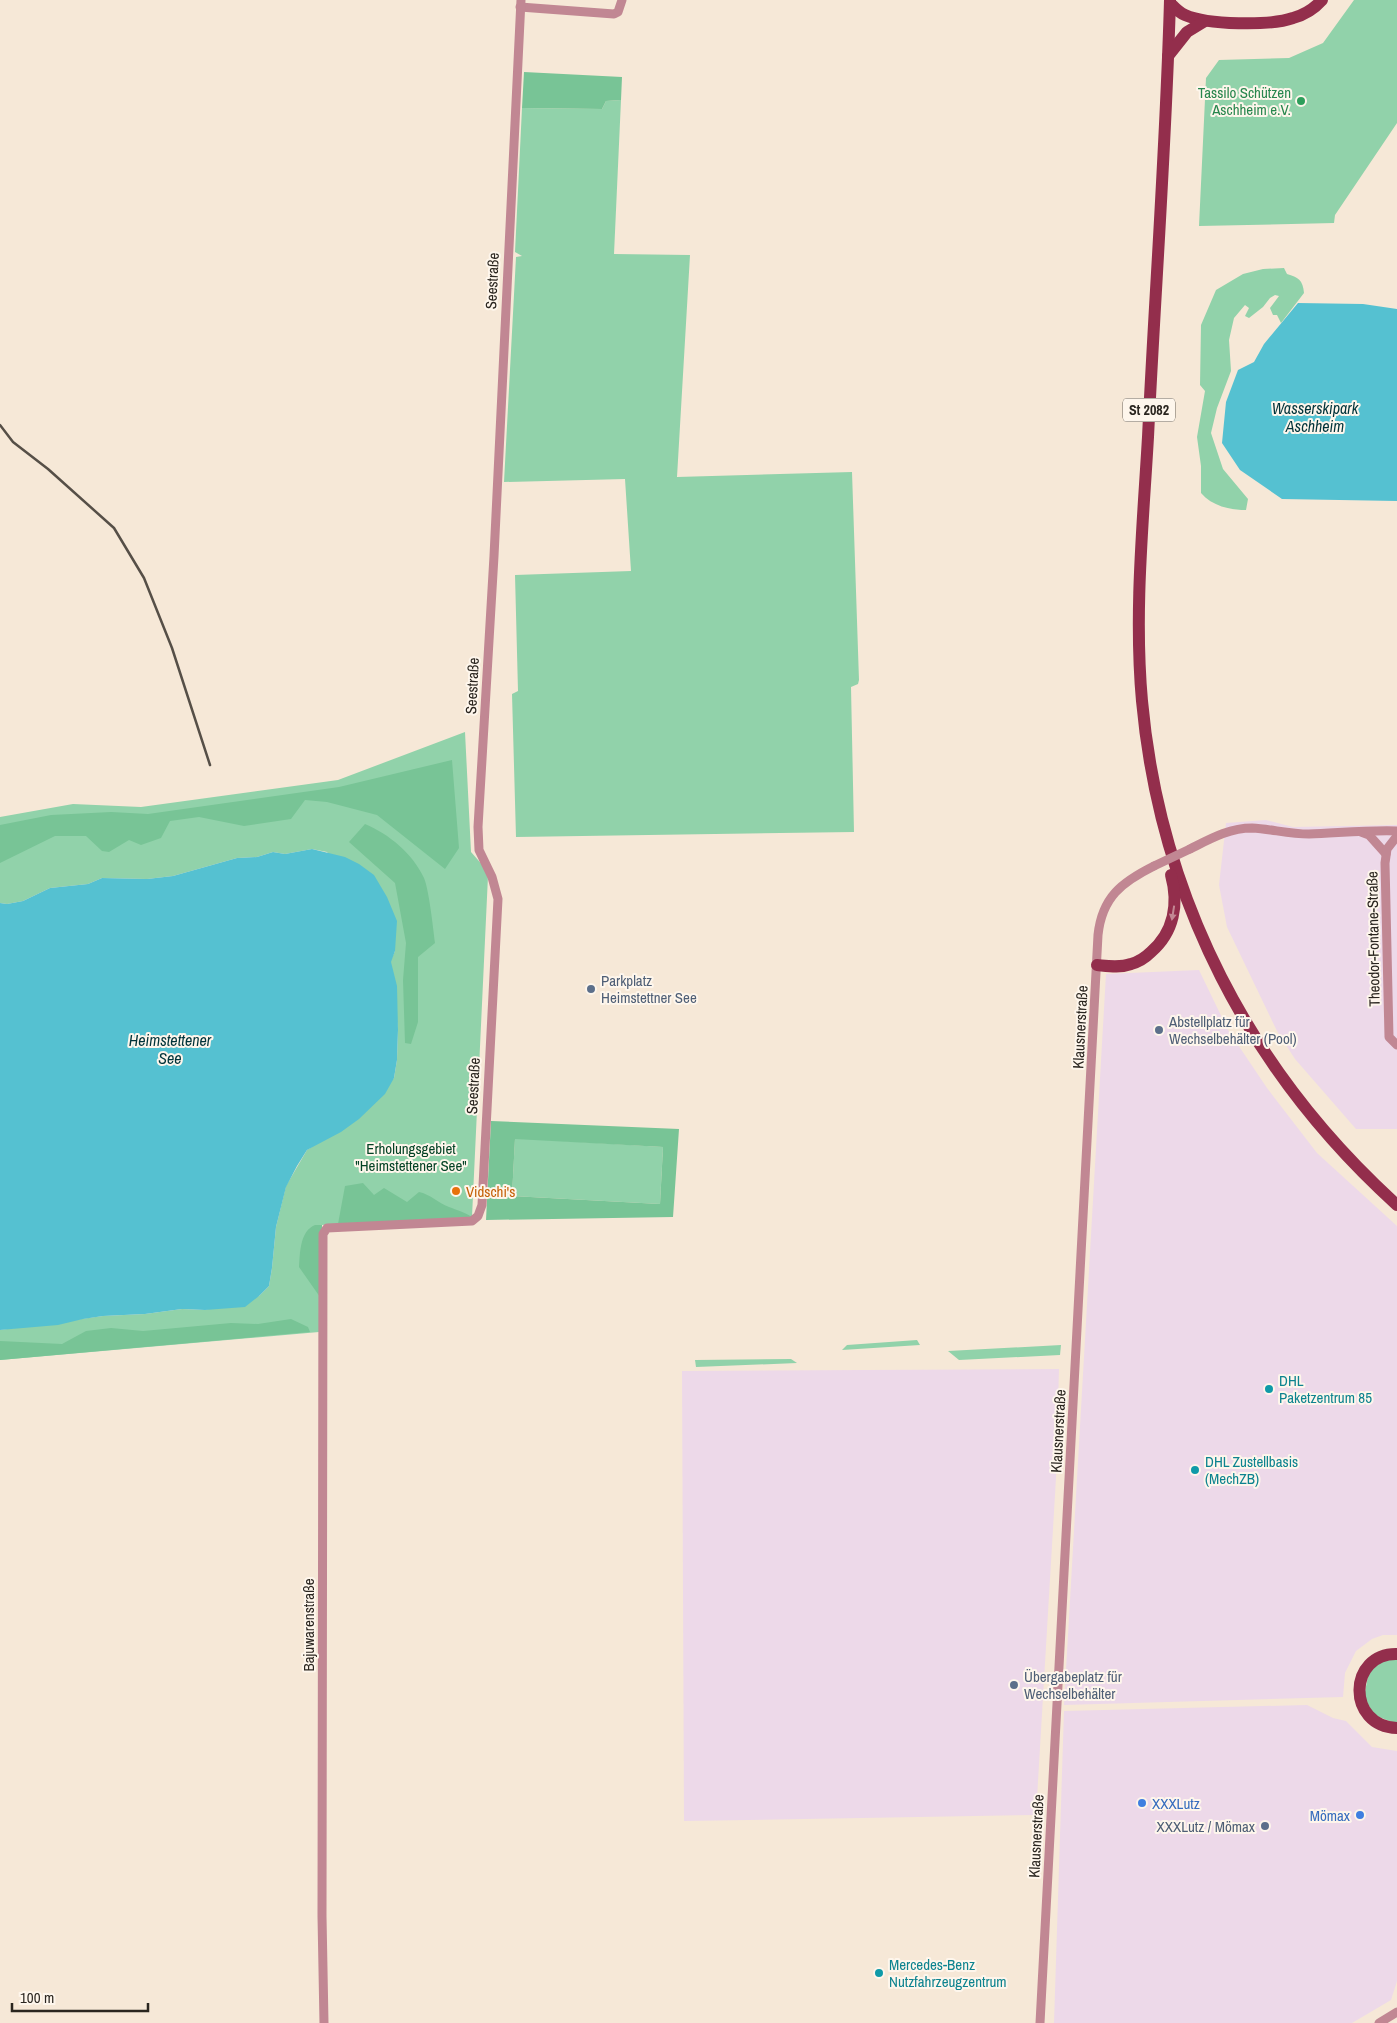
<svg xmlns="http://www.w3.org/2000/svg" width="1397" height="2023" font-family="'Archivo Narrow',sans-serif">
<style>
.commercial{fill:#edd9e9}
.green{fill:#91d2aa}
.forest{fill:#78c496;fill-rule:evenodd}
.water{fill:#55c1d1}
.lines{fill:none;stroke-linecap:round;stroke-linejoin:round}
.street{stroke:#c18793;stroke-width:9}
.primary{stroke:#932e4c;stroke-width:12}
.rail{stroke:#564f47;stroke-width:2.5}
.street-bridge{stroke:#c18793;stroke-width:9}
.oneway{fill:#c38894}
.leisure-dot{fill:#2e9e5b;stroke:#fef6ec;stroke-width:2}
.service-dot{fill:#5c6f8a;stroke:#fef6ec;stroke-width:2}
.food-dot{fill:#e8710a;stroke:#fef6ec;stroke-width:2}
.culture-dot{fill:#0f9aa8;stroke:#fef6ec;stroke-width:2}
.shop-dot{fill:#3f7fe0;stroke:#fef6ec;stroke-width:2}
.labels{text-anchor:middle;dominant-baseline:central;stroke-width:4;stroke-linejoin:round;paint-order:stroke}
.shield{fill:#fef6ec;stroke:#6a645c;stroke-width:1}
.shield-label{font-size:14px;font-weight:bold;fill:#2a251f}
.leisure-label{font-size:15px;fill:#27864d;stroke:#fef6ec;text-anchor:end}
.street-label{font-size:15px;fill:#2a251f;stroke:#fef6ec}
.service-label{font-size:15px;fill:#4e5e75;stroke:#fef6ec;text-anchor:start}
.park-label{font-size:15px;fill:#034225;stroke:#fef6ec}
.food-label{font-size:15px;fill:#c56008;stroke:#fef6ec;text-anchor:start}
.culture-label{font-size:15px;fill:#0d838f;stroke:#fef6ec;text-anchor:start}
.shop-label{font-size:15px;fill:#366cbe;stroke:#fef6ec;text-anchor:start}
.water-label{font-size:16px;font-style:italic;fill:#00333a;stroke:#fef6ec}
</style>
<rect width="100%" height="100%" fill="#f6e8d7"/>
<g class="commercial">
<path d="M 1266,820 L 1293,827 L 1397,825 L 1397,1129 L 1356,1129 L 1295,1059 L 1277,1031 L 1227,927 L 1219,885 L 1226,823 Z"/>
<path d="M 1199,970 L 1228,1030 L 1267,1088 L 1317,1153 L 1397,1226 L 1397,1635 L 1383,1635 L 1372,1639 L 1356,1651 L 1345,1673 L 1343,1697 L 1064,1705 L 1106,974 Z"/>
<path d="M 1059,1369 L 1056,1478 L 1036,1815 L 684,1821 L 682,1371 Z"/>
<path d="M 1307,1705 L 1333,1718 L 1346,1721 L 1372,1747 L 1397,1751 L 1397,1981 L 1391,2000 L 1352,2023 L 1054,2023 L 1064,1711 Z"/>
</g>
<g class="green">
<path d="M 1354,0 L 1397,0 L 1397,123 L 1335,215 L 1334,223 L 1199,226 L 1206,78 L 1219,60 L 1289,58 L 1323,43 Z"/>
<path d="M 621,100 L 614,254 L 690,255 L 677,477 L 852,472 L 859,680 L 858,684 L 851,687 L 854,832 L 516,837 L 512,694 L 518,691 L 515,575 L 631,571 L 625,479 L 504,482 L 516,257 L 522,256 L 515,252 L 522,108 L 602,109 L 606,101 Z"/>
<path d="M 1284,268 L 1287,274 C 1298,277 1303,280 1304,293 L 1281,323 L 1277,315 L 1273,315 L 1270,308 L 1279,296 L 1275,295 L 1270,298 L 1263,307 L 1249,318 L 1245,316 L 1249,308 L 1245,305 L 1234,318 L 1229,340 L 1231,371 L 1217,408 L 1211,433 L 1223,469 L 1248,499 L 1246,510 C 1230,510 1212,506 1201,493 L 1201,466 L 1197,437 L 1205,391 L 1200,385 L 1201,325 L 1216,290 L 1243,274 L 1263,269 Z"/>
<path d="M 465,732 L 471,852 L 485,868 L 488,876 L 472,1217 L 322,1225 L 319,1332 L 0,1360 L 0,1330 L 103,1316 L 145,1314 L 182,1309 L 205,1310 L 259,1296 L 269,1286 L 272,1268 L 276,1227 L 286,1186 L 307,1150 L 321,1141 L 394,1078 L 397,1060 L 398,1030 L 390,962 L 395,951 L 327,852 L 312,849 L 285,854 L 273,852 L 257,857 L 237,858 L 173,876 L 147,879 L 102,878 L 88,884 L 50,888 L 23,901 L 7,904 L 0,903 L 0,817 L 73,804 L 141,807 L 338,780 Z"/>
<path d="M 515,1138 L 663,1147 L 660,1204 L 512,1196 Z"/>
<path d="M 917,1340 L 920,1345 L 842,1350 L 847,1345 Z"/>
<path d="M 1061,1345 L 1060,1355 L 959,1360 L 948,1351 Z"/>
<path d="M 791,1359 L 797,1363 L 696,1367 L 695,1360 Z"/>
<path d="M 1397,1658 L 1397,1724 L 1374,1715 L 1364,1697 L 1368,1676 L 1374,1667 L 1383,1661 Z"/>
</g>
<g class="forest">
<path d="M 524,72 L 622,77 L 621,100 L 606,101 L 602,109 L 522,108 Z"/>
<path d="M 452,760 L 459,848 L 445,869 L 377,815 L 327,802 L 305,800 L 291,819 L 244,826 L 199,817 L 170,821 L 161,838 L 141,845 L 129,840 L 109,852 L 102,851 L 86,836 L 55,836 L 0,863 L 0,825 L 51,815 L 111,812 L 148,814 L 339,787 Z"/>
<path d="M 365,824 C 389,834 413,854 424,878 C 429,890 433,927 435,943 L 418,957 L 418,1022 L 411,1044 L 405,1043 L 403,980 L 406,943 L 395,883 L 349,842 Z"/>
<path d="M 491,1121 L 679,1129 L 673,1217 L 486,1220 ZM 515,1139 L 663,1147 L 660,1204 L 512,1196 Z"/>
<path d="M 363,1183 L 374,1195 L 384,1188 L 407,1202 L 419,1192 C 430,1194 438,1203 449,1207 C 457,1210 464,1212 472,1217 L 338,1224 L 345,1186 Z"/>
<path d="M 315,1225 L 322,1225 L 320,1297 L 299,1267 C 300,1252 300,1231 315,1225 Z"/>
<path d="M 291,1319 L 308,1327 L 310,1332 L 0,1360 L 0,1341 L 62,1344 L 86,1331 L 111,1328 L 143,1331 L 231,1323 L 258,1324 Z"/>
</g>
<g class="water">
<path d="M 1298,303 L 1363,304 L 1397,309 L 1397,501 L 1282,499 L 1240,470 L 1222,443 L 1226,402 L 1238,370 L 1254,362 L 1264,344 Z"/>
<path d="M 312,849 L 345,857 L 359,864 L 374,875 L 387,897 L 397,921 L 395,951 L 391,962 L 397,986 L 398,1030 L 397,1060 L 394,1078 L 385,1094 L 359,1119 L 341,1132 L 307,1150 L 297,1166 L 286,1187 L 276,1227 L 272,1268 L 269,1286 L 259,1296 L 245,1307 L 205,1310 L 182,1309 L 145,1314 L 103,1316 L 83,1319 L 58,1325 L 0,1330 L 0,903 L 7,904 L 23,901 L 50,888 L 88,884 L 102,878 L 147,879 L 173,876 L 237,858 L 257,857 L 273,852 L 285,854 Z"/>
</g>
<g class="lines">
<g class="street">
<path d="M 520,7 L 614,14 L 618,12 L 622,0"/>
<path d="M 1361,832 L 1369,835 L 1386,854"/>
<path d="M 1397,836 L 1387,849 L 1385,863 L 1389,1037 L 1397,1045"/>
<path d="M 1190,849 C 1210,839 1229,828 1252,828 C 1271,829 1289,834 1309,834 C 1338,833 1368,830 1397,831"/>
<path d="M 324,2023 L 322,1916 L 323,1234 L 327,1228 L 472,1221 L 478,1216 L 482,1205 L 498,899 L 492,877 L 479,850 L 478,827 L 494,556 L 521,0"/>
<path d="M 1040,2023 L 1098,935 C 1102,897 1122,882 1154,866"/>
<path d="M 1379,2023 L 1397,2012"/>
</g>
<g class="primary">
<path d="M 1170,0 C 1166,146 1155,291 1148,437 C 1143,524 1134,613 1142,701 C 1160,898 1250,1072 1397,1205"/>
<path d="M 1170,3 C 1175,8 1178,12 1185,15 C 1207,25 1270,26 1293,18 C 1304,15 1314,9 1322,0"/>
<path d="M 1168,56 L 1187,32 L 1205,21"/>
<path d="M 1097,965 C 1108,966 1120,968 1131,964 C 1138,962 1146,957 1151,952 C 1174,932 1179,904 1171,875"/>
<path d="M 1397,1654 C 1348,1653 1346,1726 1397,1728"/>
</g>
<path class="rail" d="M 0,425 L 13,442 L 48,469 L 114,528 L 144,578 L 172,648 L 210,765"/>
<path class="street-bridge" d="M 1154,866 L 1190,849"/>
</g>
<defs><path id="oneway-solid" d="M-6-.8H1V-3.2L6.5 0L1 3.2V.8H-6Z" transform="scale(1.25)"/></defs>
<use class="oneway" href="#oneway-solid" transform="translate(1173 913) rotate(99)"/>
<circle class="leisure-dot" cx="1301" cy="101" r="5"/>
<g class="service-dot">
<circle cx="591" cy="989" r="5"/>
<circle cx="1159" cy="1030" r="5"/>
<circle cx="1014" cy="1685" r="5"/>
<circle cx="1265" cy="1826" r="5"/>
</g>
<circle class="food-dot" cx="456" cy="1191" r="5"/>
<g class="culture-dot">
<circle cx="1269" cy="1389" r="5"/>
<circle cx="1195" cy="1470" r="5"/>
<circle cx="879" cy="1973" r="5"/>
</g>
<g class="shop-dot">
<circle cx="1142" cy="1803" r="5"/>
<circle cx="1360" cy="1815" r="5"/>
</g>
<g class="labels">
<rect class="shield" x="1123" y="398.5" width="52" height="23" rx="4"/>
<g class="shield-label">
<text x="1149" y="410">St 2082</text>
</g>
<g class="leisure-label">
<text x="1291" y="92">Tassilo Schützen<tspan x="1291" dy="17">Aschheim e.V.</tspan></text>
</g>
<g class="street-label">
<text transform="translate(492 281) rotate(-87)">Seestraße</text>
<text transform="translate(472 686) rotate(-87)">Seestraße</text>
<text transform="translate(1373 939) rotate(-91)">Theodor-Fontane-Straße</text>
<text transform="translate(1080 1027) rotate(-87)">Klausnerstraße</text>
<text transform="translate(473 1086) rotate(-87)">Seestraße</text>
<text transform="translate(1058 1431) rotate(-87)">Klausnerstraße</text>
<text transform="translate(308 1625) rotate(-90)">Bajuwarenstraße</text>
<text transform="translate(1036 1836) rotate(-87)">Klausnerstraße</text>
</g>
<g class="service-label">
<text x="601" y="980">Parkplatz<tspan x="601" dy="17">Heimstettner See</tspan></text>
<text x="1169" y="1021">Abstellplatz für<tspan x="1169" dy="17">Wechselbehälter (Pool)</tspan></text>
<text x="1024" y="1676">Übergabeplatz für<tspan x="1024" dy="17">Wechselbehälter</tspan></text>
<text x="1255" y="1826" text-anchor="end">XXXLutz / Mömax</text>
</g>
<g class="park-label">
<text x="411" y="1148">Erholungsgebiet<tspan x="411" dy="17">"Heimstettener See"</tspan></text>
</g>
<g class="food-label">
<text x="466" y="1191">Vidschi's</text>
</g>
<g class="culture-label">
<text x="1279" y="1380">DHL<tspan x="1279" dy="17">Paketzentrum 85</tspan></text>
<text x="1205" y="1461">DHL Zustellbasis<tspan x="1205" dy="17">(MechZB)</tspan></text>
<text x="889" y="1964">Mercedes-Benz<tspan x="889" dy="17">Nutzfahrzeugzentrum</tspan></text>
</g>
<g class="shop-label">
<text x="1152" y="1803">XXXLutz</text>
<text x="1350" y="1815" text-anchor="end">Mömax</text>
</g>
<g class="water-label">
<text x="1315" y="408">Wasserskipark<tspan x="1315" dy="18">Aschheim</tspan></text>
<text x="170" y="1040">Heimstettener<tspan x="170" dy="18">See</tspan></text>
</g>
</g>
<path d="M12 2003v8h136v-8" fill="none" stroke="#2a251f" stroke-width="2.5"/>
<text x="20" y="2003" font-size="15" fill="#2a251f" stroke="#fef6ec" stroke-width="4" paint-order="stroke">100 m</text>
</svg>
